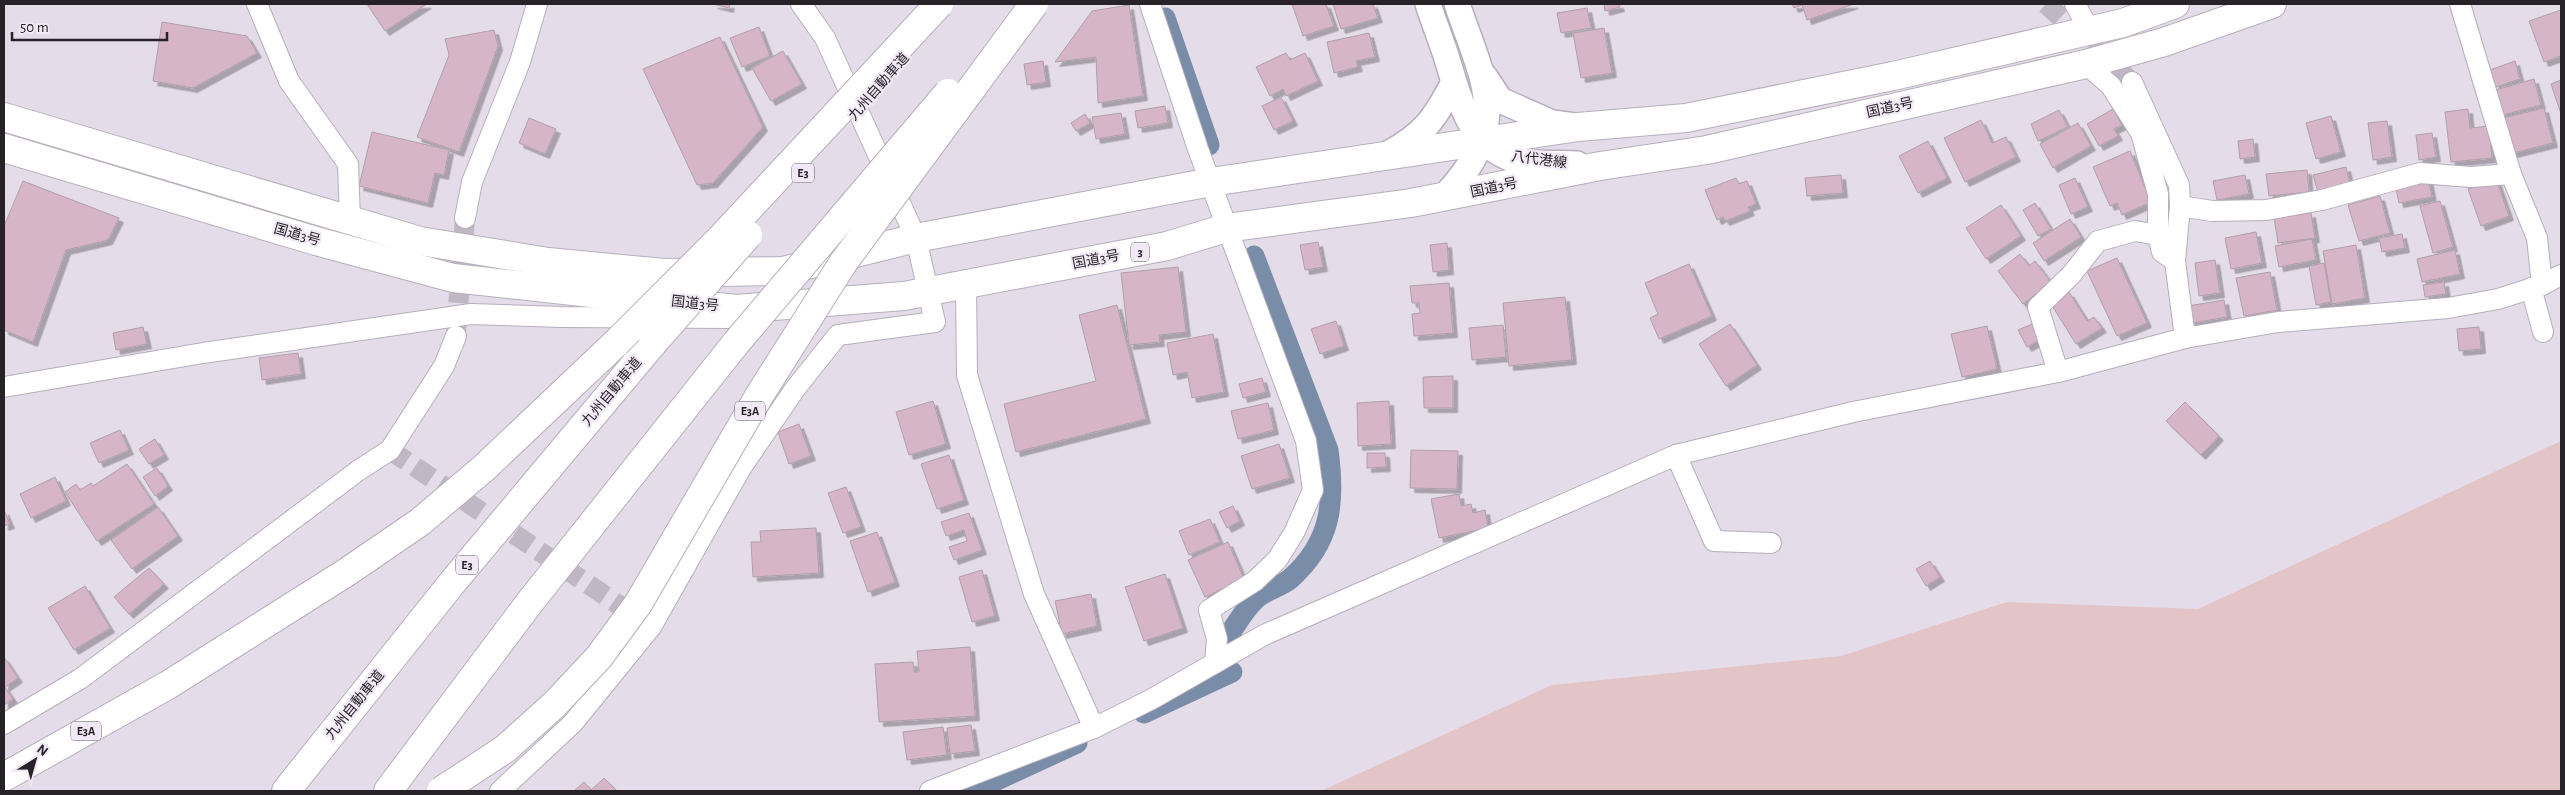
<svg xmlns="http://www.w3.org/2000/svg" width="2565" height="795" font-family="'Alegreya Sans','Noto Sans JP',sans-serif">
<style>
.green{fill:#e3c5c8}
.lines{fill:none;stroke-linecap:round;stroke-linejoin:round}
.canal{stroke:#798da8;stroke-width:21}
.building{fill:#d7b5c8;stroke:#afa0a8;filter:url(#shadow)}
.minor-tunnel{stroke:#bfb7c3;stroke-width:20;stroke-dasharray:20 10;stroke-linecap:butt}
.minor-casing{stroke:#b7aebb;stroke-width:22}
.major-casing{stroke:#b7aebb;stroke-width:28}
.highway-casing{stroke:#b7aebb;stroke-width:30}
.minor{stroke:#fff;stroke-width:20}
.major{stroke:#fff;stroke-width:25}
.highway{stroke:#fff;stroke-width:28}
.highway-bridge-casing{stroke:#b7aebb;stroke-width:30;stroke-linecap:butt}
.highway-bridge{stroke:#fff;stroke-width:28}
.labels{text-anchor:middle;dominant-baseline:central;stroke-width:4.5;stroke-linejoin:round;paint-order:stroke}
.shield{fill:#f2e9f7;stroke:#635e66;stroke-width:1}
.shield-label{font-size:12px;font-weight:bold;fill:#262228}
.street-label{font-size:14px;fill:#262228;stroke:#f2e9f7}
</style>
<defs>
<filter id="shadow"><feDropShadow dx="4.5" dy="4.5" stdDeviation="0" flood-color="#0004"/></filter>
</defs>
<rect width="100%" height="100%" fill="#e5dcea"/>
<path class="green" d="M 2561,441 L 2561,791 L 1321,791 L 1552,685 L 1841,656 L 2007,602 L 2198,609 Z"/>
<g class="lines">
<g class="canal">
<path d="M 1165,18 L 1209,145"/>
<path d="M 1227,638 C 1236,625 1245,608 1257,598 C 1266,590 1280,587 1290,579 C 1332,542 1335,502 1328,450 L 1254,256"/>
<path d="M 1144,713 L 1232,672"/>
<path d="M 973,791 L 1077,743"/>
</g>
</g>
<g class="building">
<path d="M 367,4 L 427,4 L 385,31 Z"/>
<path d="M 713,4 L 730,4 L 729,8 Z"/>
<path d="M 1292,4 L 1326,4 L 1334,26 L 1303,36 Z"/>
<path d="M 1333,4 L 1373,4 L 1378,18 L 1341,29 Z"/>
<path d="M 1604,4 L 1619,4 L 1620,7 L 1605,11 Z"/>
<path d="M 1792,4 L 1854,4 L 1807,20 L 1802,5 L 1794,8 Z"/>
<path d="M 1129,5 L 1143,96 L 1098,103 L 1096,57 L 1055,62 L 1092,11 Z"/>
<path d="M 1587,8 L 1591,28 L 1561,33 L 1557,13 Z"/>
<path d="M 2561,10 L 2561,56 L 2544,62 L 2529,21 Z"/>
<path d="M 162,22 L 247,36 L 257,53 L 193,88 L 153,81 Z"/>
<path d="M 759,27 L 770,56 L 742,67 L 730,38 Z"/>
<path d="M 1604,28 L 1612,73 L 1581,78 L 1573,33 Z"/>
<path d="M 494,30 L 498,46 L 459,152 L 417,137 L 449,55 L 445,39 Z"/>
<path d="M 1369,33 L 1375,57 L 1356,61 L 1358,67 L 1334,73 L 1327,42 Z"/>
<path d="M 720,37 L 763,127 L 713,183 L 697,185 L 643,69 Z"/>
<path d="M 783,51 L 802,84 L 771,101 L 752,68 Z"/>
<path d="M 1286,53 L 1290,60 L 1305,53 L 1318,81 L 1286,96 L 1283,89 L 1270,96 L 1256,67 Z"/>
<path d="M 1043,61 L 1046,82 L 1027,85 L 1024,64 Z"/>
<path d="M 2515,61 L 2520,79 L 2496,87 L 2490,70 Z"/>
<path d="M 2534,79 L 2541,105 L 2499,116 L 2492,91 Z"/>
<path d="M 2561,80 L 2561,114 L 2551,84 Z"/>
<path d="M 1281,97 L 1293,121 L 1274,130 L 1262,106 Z"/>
<path d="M 1165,106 L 1168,123 L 1138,128 L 1135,111 Z"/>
<path d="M 2544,108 L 2553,143 L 2509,154 L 2500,119 Z"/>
<path d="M 2113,109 L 2122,125 L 2114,129 L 2118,136 L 2099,146 L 2087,124 Z"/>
<path d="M 2468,109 L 2470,128 L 2489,126 L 2492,158 L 2451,162 L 2445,112 Z"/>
<path d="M 2059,110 L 2068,127 L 2038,141 L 2031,124 Z"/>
<path d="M 1121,113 L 1125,134 L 1096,139 L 1092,117 Z"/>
<path d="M 1085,114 L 1090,123 L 1076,131 L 1071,123 Z"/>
<path d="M 2331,116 L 2341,152 L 2316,159 L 2306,123 Z"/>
<path d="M 529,118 L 556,129 L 545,154 L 519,143 Z"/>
<path d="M 1981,120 L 1992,143 L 2006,137 L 2016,157 L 1965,182 L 1944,138 Z"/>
<path d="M 2387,121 L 2392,157 L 2373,160 L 2368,123 Z"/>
<path d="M 2078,123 L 2091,146 L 2053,168 L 2040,144 Z"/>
<path d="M 372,132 L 449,150 L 444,175 L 435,173 L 428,203 L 359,186 Z"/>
<path d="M 2432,133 L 2436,157 L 2419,160 L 2416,135 Z"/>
<path d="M 2253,139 L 2255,157 L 2240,159 L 2238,141 Z"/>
<path d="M 1928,141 L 1947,178 L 1918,193 L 1899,156 Z"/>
<path d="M 2130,151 L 2151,202 L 2122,215 L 2117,203 L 2110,206 L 2093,167 Z"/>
<path d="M 2346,167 L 2351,188 L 2319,196 L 2313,175 Z"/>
<path d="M 2307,170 L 2309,192 L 2269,196 L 2266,174 Z"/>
<path d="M 1841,175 L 1843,193 L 1807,196 L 1805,178 Z"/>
<path d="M 2245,175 L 2249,194 L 2217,200 L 2213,181 Z"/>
<path d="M 1736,178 L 1739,184 L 1747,181 L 1756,204 L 1748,207 L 1750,211 L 1725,221 L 1723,217 L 1717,220 L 1705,190 Z"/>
<path d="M 2075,178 L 2088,207 L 2071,214 L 2059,185 Z"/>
<path d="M 2428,178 L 2432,197 L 2399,203 L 2395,184 Z"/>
<path d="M 2496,179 L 2509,216 L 2481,226 L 2468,189 Z"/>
<path d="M 23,181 L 119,218 L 108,240 L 66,250 L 33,342 L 4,330 L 4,226 Z"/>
<path d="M 2380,196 L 2390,233 L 2359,241 L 2348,205 Z"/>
<path d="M 2440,201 L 2453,247 L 2433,253 L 2420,206 Z"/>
<path d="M 2035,203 L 2051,229 L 2038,236 L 2023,210 Z"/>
<path d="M 2001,205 L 2021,236 L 1986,259 L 1966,228 Z"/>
<path d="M 2311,213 L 2315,238 L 2278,243 L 2274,218 Z"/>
<path d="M 2070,219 L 2081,237 L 2044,261 L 2033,243 Z"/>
<path d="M 2256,232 L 2262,263 L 2231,269 L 2225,238 Z"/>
<path d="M 2402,234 L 2405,248 L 2382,252 L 2379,238 Z"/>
<path d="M 2312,239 L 2316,260 L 2279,267 L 2275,246 Z"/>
<path d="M 1318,242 L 1323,267 L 1305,270 L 1300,245 Z"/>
<path d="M 1447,243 L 1449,270 L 1433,272 L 1430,245 Z"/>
<path d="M 2356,245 L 2365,298 L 2332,304 L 2323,251 Z"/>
<path d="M 2455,250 L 2460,274 L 2422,282 L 2417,259 Z"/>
<path d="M 2020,254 L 2029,266 L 2035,261 L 2051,282 L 2023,304 L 1998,271 Z"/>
<path d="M 2117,258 L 2147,323 L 2117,336 L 2087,271 Z"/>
<path d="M 2215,260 L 2220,293 L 2199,296 L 2195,263 Z"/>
<path d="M 2324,263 L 2331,302 L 2316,305 L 2309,266 Z"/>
<path d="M 1689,264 L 1712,316 L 1659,339 L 1650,318 L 1658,314 L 1645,283 Z"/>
<path d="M 1178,267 L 1186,332 L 1159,335 L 1160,342 L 1129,345 L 1121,273 Z"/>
<path d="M 2270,272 L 2277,310 L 2244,316 L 2236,278 Z"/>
<path d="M 2444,282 L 2446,294 L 2425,297 L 2423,285 Z"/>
<path d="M 1449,283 L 1453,333 L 1414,336 L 1412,314 L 1420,313 L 1419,303 L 1412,303 L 1410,286 Z"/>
<path d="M 2069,292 L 2087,321 L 2094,317 L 2102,328 L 2076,344 L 2051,304 Z"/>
<path d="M 1565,297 L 1572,360 L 1509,366 L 1503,303 Z"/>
<path d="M 2224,300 L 2227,317 L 2191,323 L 2188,306 Z"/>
<path d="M 1117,305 L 1146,419 L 1016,452 L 1004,404 L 1096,381 L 1079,315 Z"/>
<path d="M 1336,321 L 1344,346 L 1320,354 L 1311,329 Z"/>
<path d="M 1730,324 L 1757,365 L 1726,386 L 1699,344 Z"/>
<path d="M 2032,324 L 2040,340 L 2027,347 L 2018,330 Z"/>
<path d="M 1503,325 L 1506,357 L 1472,360 L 1469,328 Z"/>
<path d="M 1987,326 L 1997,369 L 1962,377 L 1951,334 Z"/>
<path d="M 143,327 L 147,344 L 116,350 L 113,333 Z"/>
<path d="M 2479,327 L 2481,349 L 2459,351 L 2457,329 Z"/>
<path d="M 1213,334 L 1224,392 L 1192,398 L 1187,372 L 1173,375 L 1167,343 Z"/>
<path d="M 298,353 L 301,374 L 262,380 L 259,358 Z"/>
<path d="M 1453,376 L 1453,408 L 1424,408 L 1423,377 Z"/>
<path d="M 1262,378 L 1266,392 L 1243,398 L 1239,384 Z"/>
<path d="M 933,401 L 946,444 L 909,455 L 896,412 Z"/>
<path d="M 1389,401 L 1391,444 L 1358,446 L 1357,403 Z"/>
<path d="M 2185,402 L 2219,436 L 2201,455 L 2166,421 Z"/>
<path d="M 1268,403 L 1274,430 L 1238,439 L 1231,411 Z"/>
<path d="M 799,424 L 811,456 L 789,464 L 778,432 Z"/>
<path d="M 120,430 L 129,450 L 99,463 L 90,443 Z"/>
<path d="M 155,439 L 164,455 L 149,464 L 139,449 Z"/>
<path d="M 1279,444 L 1290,478 L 1252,489 L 1241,456 Z"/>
<path d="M 1411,450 L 1458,451 L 1457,489 L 1410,488 Z"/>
<path d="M 1367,453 L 1385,453 L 1386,467 L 1367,468 Z"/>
<path d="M 949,455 L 964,500 L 937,509 L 921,464 Z"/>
<path d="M 127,464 L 154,504 L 97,541 L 65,492 L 76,484 L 80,490 L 91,483 L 93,486 Z"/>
<path d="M 157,468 L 168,486 L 155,496 L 143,477 Z"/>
<path d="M 55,477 L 66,501 L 31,518 L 20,494 Z"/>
<path d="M 846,487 L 861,527 L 843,533 L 828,493 Z"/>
<path d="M 1459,494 L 1461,506 L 1471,504 L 1473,513 L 1485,510 L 1488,528 L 1439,538 L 1431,499 Z"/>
<path d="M 1233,506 L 1240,521 L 1227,528 L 1219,512 Z"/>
<path d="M 158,507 L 178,536 L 132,569 L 111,540 Z"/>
<path d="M 4,510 L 10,524 L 4,526 Z"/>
<path d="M 969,513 L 982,550 L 954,560 L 949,547 L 967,541 L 964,530 L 946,536 L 941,522 Z"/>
<path d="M 1210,519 L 1220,542 L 1189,555 L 1179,531 Z"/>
<path d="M 816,528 L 819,573 L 753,577 L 751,542 L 761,542 L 760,531 Z"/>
<path d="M 877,532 L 895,582 L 868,592 L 850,541 Z"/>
<path d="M 1228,542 L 1244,579 L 1205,597 L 1188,560 Z"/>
<path d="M 1930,561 L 1940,577 L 1926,586 L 1916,569 Z"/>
<path d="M 149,568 L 164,584 L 129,614 L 114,597 Z"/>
<path d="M 982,570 L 995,616 L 972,622 L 959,577 Z"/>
<path d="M 1165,574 L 1183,628 L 1144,641 L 1125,587 Z"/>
<path d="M 85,586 L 110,628 L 74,650 L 48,608 Z"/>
<path d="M 1091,594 L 1097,626 L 1062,634 L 1055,601 Z"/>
<path d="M 970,647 L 975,716 L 879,722 L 875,664 L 913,662 L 914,672 L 919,672 L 917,651 Z"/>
<path d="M 4,657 L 18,678 L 5,687 L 13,699 L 4,705 Z"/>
<path d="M 971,725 L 975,751 L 950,754 L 947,728 Z"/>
<path d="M 943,727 L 947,755 L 907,760 L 903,732 Z"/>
<path d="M 604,778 L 617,791 L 574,791 L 584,782 L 591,790 Z"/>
</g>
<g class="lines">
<g class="minor-tunnel">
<path d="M 2046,4 L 2132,82"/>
<path d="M 456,333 L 465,218"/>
<path d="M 390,450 L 641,620"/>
</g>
<defs>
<g id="minor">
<path d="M 257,4 L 289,81 L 348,164 L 350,220"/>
<path d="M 1150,4 L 1198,149 L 1306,441 L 1313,490 L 1294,533 L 1277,560 L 1255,581 L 1209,610 L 1217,639 L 1215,663"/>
<path d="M 2075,4 L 2089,29"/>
<path d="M 2460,4 L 2511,174 L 2537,238 L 2542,285"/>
<path d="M 2086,64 L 2111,86 L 2141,133 L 2158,194 L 2158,235 L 2162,252 L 2175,261"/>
<path d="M 2132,82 L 2179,185 L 2180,206 L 2175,261 L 2185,338"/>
<path d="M 2180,206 L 2212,211 L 2266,210 L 2322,200 L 2420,173 L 2471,177 L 2511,174"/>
<path d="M 465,218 L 472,182 L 520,62 L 537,4"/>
<path d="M 966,285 L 967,375 L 1034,594 L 1094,728"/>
<path d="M 2531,288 L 2543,332"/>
<path d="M 2058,372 L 2038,307 L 2071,275 L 2098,241 L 2135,231 L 2158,235"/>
<path d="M 4,387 L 203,353 L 471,314 L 561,317 L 733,318"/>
<path d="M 1676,455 L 1714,541 L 1771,543"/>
<path d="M 4,724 L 80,679 L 359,470 L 390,450 L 444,366 L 456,336"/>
<path d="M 500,791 L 573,723 L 651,627 L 741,468 L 795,389 L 838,335 L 935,322 L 916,238 L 825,38 L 801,4"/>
<path d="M 930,791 L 1094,728 L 1152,699 L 1264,635 L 1676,455 L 1853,412 L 2058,372 L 2185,338 L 2278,322 L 2448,308 L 2498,299 L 2542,285 L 2561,275"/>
</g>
<g id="major">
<path d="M 1428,4 C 1434,23 1442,42 1448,62 C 1459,98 1468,138 1505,156 C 1523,165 1558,163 1577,164"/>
<path d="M 1485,77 L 1500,100 L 1552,123 L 1575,126"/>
<path d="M 1388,154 C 1424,134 1434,120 1453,84"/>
<path d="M 1443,198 C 1512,125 1486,88 1457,4"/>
</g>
<g id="highway">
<path d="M 4,117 L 420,241 L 548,262 L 664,273 L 783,271 L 916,238 L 1211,182 L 1578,127 L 1686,118 L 1893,76 L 2123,23 L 2175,4"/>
<path d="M 4,148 L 316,241 L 453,278 L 736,309 L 904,296 L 1167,246 L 1226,228 L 1411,203 L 1600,166 L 1707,150 L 2086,64 L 2164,42 L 2272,4"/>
<path d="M 4,777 L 168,685 L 347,572 L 420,522 L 484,468 L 616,343"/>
<path d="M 286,791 L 452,583 L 653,343"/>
<path d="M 388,791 L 530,602 L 736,343"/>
</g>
</defs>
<use href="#minor" class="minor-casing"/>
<use href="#major" class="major-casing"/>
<use href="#highway" class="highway-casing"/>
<use href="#minor" class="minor"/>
<use href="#major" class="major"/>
<use href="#highway" class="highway"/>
<defs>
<g id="highway-bridge">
<path d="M 616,343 L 721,238 L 939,4"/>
<path d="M 653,343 L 748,235"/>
<path d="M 736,343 L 948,93"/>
<path d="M 441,791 L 505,749 L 555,704 L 599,657 L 638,604 L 759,396 L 843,263 L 1034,4"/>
</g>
</defs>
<use href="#highway-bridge" class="highway-bridge-casing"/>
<use href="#highway-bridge" class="highway-bridge"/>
</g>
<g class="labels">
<g class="shield">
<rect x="792" y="163.5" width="22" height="19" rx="4"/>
<rect x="1131" y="242.5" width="18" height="19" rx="4"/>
<rect x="735" y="401.5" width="30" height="19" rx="4"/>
<rect x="456" y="555.5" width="22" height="19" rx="4"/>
<rect x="71" y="721.5" width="30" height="19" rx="4"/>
</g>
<g class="shield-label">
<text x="803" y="173">E3</text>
<text x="1140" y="252">3</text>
<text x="750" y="411">E3A</text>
<text x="467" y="565">E3</text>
<text x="86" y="731">E3A</text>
</g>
<g class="street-label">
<text transform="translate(879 87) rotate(-49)">九州自動車道</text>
<text transform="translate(1890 108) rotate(-13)">国道3号</text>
<text transform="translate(1539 160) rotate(7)">八代港線</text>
<text transform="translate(1494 188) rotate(-12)">国道3号</text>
<text transform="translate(297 235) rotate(16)">国道3号</text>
<text transform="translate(1096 260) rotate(-11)">国道3号</text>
<text transform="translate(695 304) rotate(6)">国道3号</text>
<text transform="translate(612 392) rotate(-50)">九州自動車道</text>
<text transform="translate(355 705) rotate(-51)">九州自動車道</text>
</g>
</g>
<rect width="2565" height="795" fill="none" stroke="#262228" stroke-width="10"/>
<g transform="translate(35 760) rotate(37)" stroke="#f2e9f7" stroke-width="4" paint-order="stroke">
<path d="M0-4L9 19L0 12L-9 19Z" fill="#262228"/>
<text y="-8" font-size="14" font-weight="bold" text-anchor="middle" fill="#262228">N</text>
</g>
<path d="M12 32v8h155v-8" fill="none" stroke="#262228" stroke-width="2.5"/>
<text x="20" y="32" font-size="15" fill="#262228" stroke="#f2e9f7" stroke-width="4" paint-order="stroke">50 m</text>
</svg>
